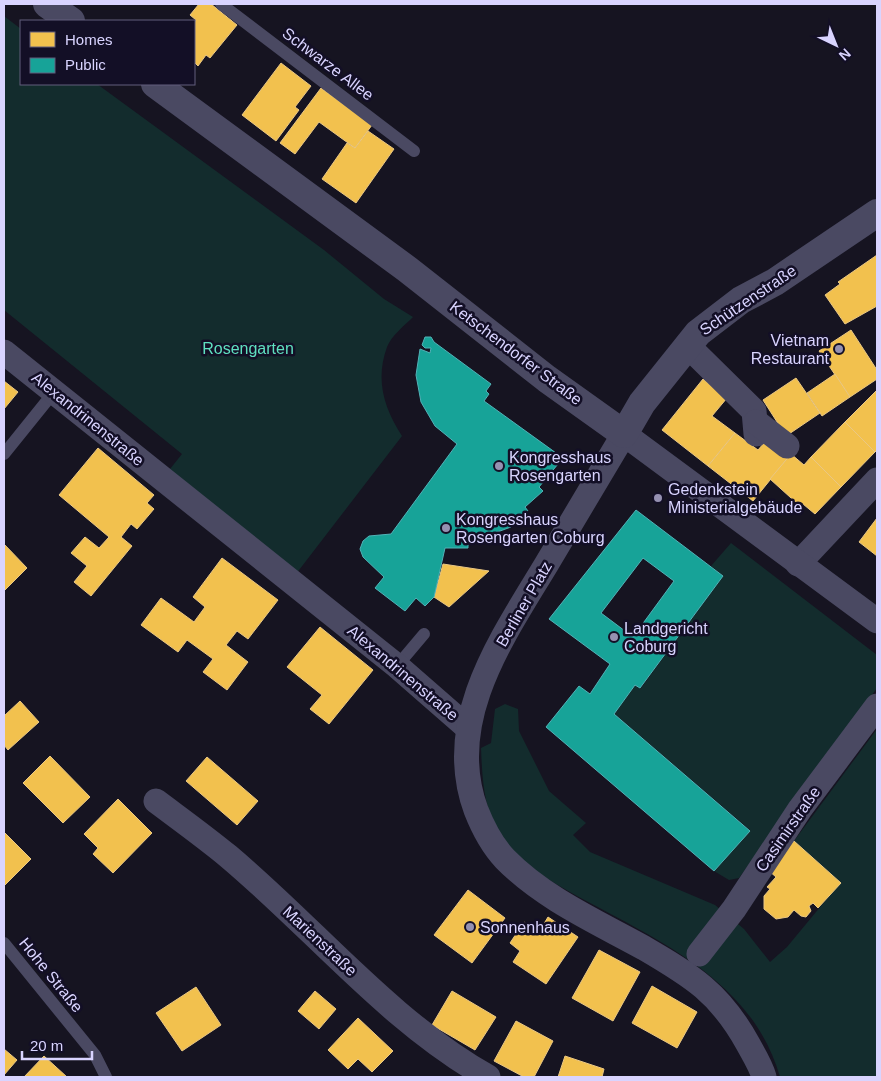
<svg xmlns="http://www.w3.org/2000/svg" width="881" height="1081" font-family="Arial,sans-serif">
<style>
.green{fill:#132c2d}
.homes{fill:#f2c14e;stroke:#eac783}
.public{fill:#17a398;stroke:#51b2b7;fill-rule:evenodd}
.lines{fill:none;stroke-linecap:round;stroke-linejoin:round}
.service{stroke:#4a4962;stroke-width:12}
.minor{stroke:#4a4962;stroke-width:25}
.tertiary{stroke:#4a4962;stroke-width:28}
.poi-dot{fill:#9591b1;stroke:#130f26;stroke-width:2}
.labels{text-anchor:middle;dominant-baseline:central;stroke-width:5;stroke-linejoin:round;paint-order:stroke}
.street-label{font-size:16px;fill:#d9d4ff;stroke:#130f26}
.poi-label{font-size:16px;fill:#d9d4ff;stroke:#130f26;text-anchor:start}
.park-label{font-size:16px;fill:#5fe0c0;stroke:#130f26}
</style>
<rect width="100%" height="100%" fill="#161421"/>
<g class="green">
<path d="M 4,16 L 21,29 L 21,84 L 97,84 L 324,250 L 384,299 L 413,317 C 405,325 391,336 387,347 C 375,380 384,408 402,436 L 296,574 L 170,469 L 182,454 L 4,310 Z"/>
<path d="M 731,543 L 877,655 L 877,688 L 739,878 L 729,880 L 714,871 L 750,830 L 614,714 L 635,685 L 641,688 L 723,576 L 711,566 Z"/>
<path d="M 505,704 L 518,709 L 519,731 L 549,791 L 586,823 L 573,835 L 590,852 L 715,905 L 744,929 L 770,962 L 787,947 L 840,883 L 794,841 L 877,729 L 877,1077 L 780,1077 C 753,981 658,940 577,896 C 545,878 509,858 493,822 C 483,799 482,772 481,748 L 491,743 L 495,709 Z"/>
</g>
<g class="homes">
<path d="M 199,4 L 211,4 L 237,25 L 210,58 L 206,55 L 198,66 L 194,62 L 194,23 L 196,20 L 190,15 Z"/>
<path d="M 281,63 L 311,86 L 295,107 L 299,110 L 276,141 L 242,115 Z"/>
<path d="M 321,88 L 372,125 L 355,148 L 319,122 L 295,154 L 280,143 Z"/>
<path d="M 368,131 L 394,149 L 356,203 L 322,179 L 347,143 L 355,148 Z"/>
<path d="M 877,255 L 877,306 L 845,324 L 825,295 L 840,284 L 838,282 Z"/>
<path d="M 851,330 L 877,370 L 877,379 L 850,397 L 819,351 Z"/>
<path d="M 835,374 L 850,397 L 822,416 L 807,393 Z"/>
<path d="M 796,378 L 820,413 L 786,436 L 763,400 Z"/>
<path d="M 703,379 L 727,398 L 712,416 L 735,433 L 708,466 L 662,430 Z"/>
<path d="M 4,381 L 18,392 L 4,409 Z"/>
<path d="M 877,390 L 877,450 L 875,452 L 845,422 Z"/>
<path d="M 845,422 L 875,452 L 841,487 L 811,457 Z"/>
<path d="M 735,433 L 758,450 L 770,436 L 792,453 L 753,501 L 708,466 Z"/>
<path d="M 98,448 L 154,495 L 147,503 L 154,509 L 137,529 L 131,524 L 121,537 L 132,546 L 91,596 L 74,582 L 87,566 L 71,553 L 85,537 L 99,548 L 109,537 L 59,495 Z"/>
<path d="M 791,454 L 804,465 L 811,457 L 841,487 L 815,514 L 803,504 L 801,507 L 770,479 Z"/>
<path d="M 877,518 L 877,556 L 859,542 Z"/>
<path d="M 4,544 L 27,568 L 4,591 Z"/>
<path d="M 222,558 L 278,600 L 248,639 L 237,631 L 226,645 L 248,662 L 227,690 L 203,672 L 213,659 L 187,640 L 178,652 L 141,625 L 161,598 L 194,622 L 205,607 L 193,597 Z"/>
<path d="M 443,564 L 489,571 L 449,607 L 434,597 Z"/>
<path d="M 320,627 L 373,670 L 329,724 L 310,709 L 322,695 L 287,667 Z"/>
<path d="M 20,701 L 39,722 L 8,750 L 4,745 L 4,716 Z"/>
<path d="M 50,756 L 90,797 L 63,823 L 23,783 Z"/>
<path d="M 207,757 L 258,801 L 237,825 L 186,781 Z"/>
<path d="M 118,799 L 152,833 L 113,873 L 93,854 L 98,848 L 84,834 Z"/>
<path d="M 4,832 L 31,859 L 4,886 Z"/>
<path d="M 794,841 L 841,883 L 818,908 L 813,903 L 809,906 L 811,911 L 806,917 L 801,916 L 794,910 L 788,917 L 776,919 L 764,909 L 764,896 L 770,889 L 767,887 L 776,877 L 768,870 Z"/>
<path d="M 468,890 L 505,918 L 472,963 L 434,935 Z"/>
<path d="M 548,917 L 578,937 L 546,984 L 513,962 L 520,951 L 510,943 L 524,922 L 539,932 Z"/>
<path d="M 599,950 L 640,972 L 613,1021 L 572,998 Z"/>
<path d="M 652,986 L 697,1012 L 677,1048 L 632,1023 Z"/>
<path d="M 196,987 L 221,1025 L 182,1051 L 156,1013 Z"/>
<path d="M 315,991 L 336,1009 L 319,1029 L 298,1011 Z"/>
<path d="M 452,991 L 496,1017 L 475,1050 L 432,1025 Z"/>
<path d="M 358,1018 L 393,1051 L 372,1072 L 358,1059 L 348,1069 L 328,1050 Z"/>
<path d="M 516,1021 L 553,1041 L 534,1077 L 524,1077 L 494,1061 Z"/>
<path d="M 4,1049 L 17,1060 L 4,1075 Z"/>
<path d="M 44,1056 L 67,1077 L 24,1077 Z"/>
<path d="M 565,1056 L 604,1069 L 602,1077 L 558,1077 Z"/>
</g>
<g class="public">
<path d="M 425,337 L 431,337 L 434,342 L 491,384 L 486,391 L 489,394 L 484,401 L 563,458 L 539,487 L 543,491 L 525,507 L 528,511 L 509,523 L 511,527 L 489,535 L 491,540 L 468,543 L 468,548 L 445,548 L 434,597 L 425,606 L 416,598 L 405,611 L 375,588 L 384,577 L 363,557 L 360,549 L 363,541 L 369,536 L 391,534 L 457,444 L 435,426 L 421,402 L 416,375 L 420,349 L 430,353 L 431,348 L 425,348 L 422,345 Z"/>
<path d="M 636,510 L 723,576 L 640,688 L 635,685 L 614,714 L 750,831 L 714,871 L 546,727 L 579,686 L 590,694 L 610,664 L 549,619 ZM 643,558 L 674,581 L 633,637 L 601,613 Z"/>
</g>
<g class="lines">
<g class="service">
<path d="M 221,4 L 414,151"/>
<path d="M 4,454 L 54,392"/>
<path d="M 397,666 L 424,634"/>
<path d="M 4,943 L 95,1055 L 106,1077"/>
</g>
<g class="minor">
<path d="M 687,345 L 754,411 L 756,434"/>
<path d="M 4,352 L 397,666 L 468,728"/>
<path d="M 756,422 L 787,446"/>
<path d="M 798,564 L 877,480"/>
<path d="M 156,801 C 180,819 205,837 228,856 C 315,929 389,1021 488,1077"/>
<path d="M 699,954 L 734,909 L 800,809 L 877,706"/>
<path d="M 764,1077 C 761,1066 754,1055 748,1044 C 720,993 692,976 644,948 C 597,922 543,898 505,859 C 491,844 483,828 476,810 C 443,721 502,638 546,565 C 572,522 598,478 624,434 L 877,621"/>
</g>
<g class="tertiary">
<path d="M 47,4 L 71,21"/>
<path d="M 155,84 L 407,269 L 547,379 L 624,434 L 642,403 L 698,333 L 741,300 L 775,282 L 877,213"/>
</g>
</g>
<g class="poi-dot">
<circle cx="839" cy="349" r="5"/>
<circle cx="499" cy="466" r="5"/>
<circle cx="658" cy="498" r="5"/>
<circle cx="446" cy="528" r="5"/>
<circle cx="614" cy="637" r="5"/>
<circle cx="470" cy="927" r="5"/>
</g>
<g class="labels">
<g class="street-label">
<text transform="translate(328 64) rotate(37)">Schwarze Allee</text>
<text transform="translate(748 300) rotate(-34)">Schützenstraße</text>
<text transform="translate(516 353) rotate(37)">Ketschendorfer Straße</text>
<text transform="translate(88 419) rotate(39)">Alexandrinenstraße</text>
<text transform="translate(524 604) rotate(-60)">Berliner Platz</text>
<text transform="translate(403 673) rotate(40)">Alexandrinenstraße</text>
<text transform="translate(788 829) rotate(-55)">Casimirstraße</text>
<text transform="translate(320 941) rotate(43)">Marienstraße</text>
<text transform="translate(51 975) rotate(51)">Hohe Straße</text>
</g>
<g class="poi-label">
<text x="829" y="340" text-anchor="end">Vietnam<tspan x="829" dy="18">Restaurant</tspan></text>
<text x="509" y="457">Kongresshaus<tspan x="509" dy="18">Rosengarten</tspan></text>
<text x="668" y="489">Gedenkstein<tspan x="668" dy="18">Ministerialgebäude</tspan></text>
<text x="456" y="519">Kongresshaus<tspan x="456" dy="18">Rosengarten Coburg</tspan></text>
<text x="624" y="628">Landgericht<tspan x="624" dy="18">Coburg</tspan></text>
<text x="480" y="927">Sonnenhaus</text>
</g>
<g class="park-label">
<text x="248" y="348">Rosengarten</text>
</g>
</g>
<rect width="881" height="1081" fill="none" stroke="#d9d4ff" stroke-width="10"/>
<rect x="20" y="20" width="175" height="65" fill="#130f26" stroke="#625e7d"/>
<rect x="30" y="32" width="25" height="15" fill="#f2c14e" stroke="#625e7d"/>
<text x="65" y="45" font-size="15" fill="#d9d4ff">Homes</text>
<rect x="30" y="58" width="25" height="15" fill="#17a398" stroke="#625e7d"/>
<text x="65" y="70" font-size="15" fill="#d9d4ff">Public</text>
<g transform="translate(836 45) rotate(137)" stroke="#130f26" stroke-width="4" paint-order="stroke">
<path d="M0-4L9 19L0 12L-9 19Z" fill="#d9d4ff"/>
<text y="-8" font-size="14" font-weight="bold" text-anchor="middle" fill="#d9d4ff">N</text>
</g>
<path d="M22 1051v8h70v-8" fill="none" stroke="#d9d4ff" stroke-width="2.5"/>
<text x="30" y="1051" font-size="15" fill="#d9d4ff" stroke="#130f26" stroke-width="4" paint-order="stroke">20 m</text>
</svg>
